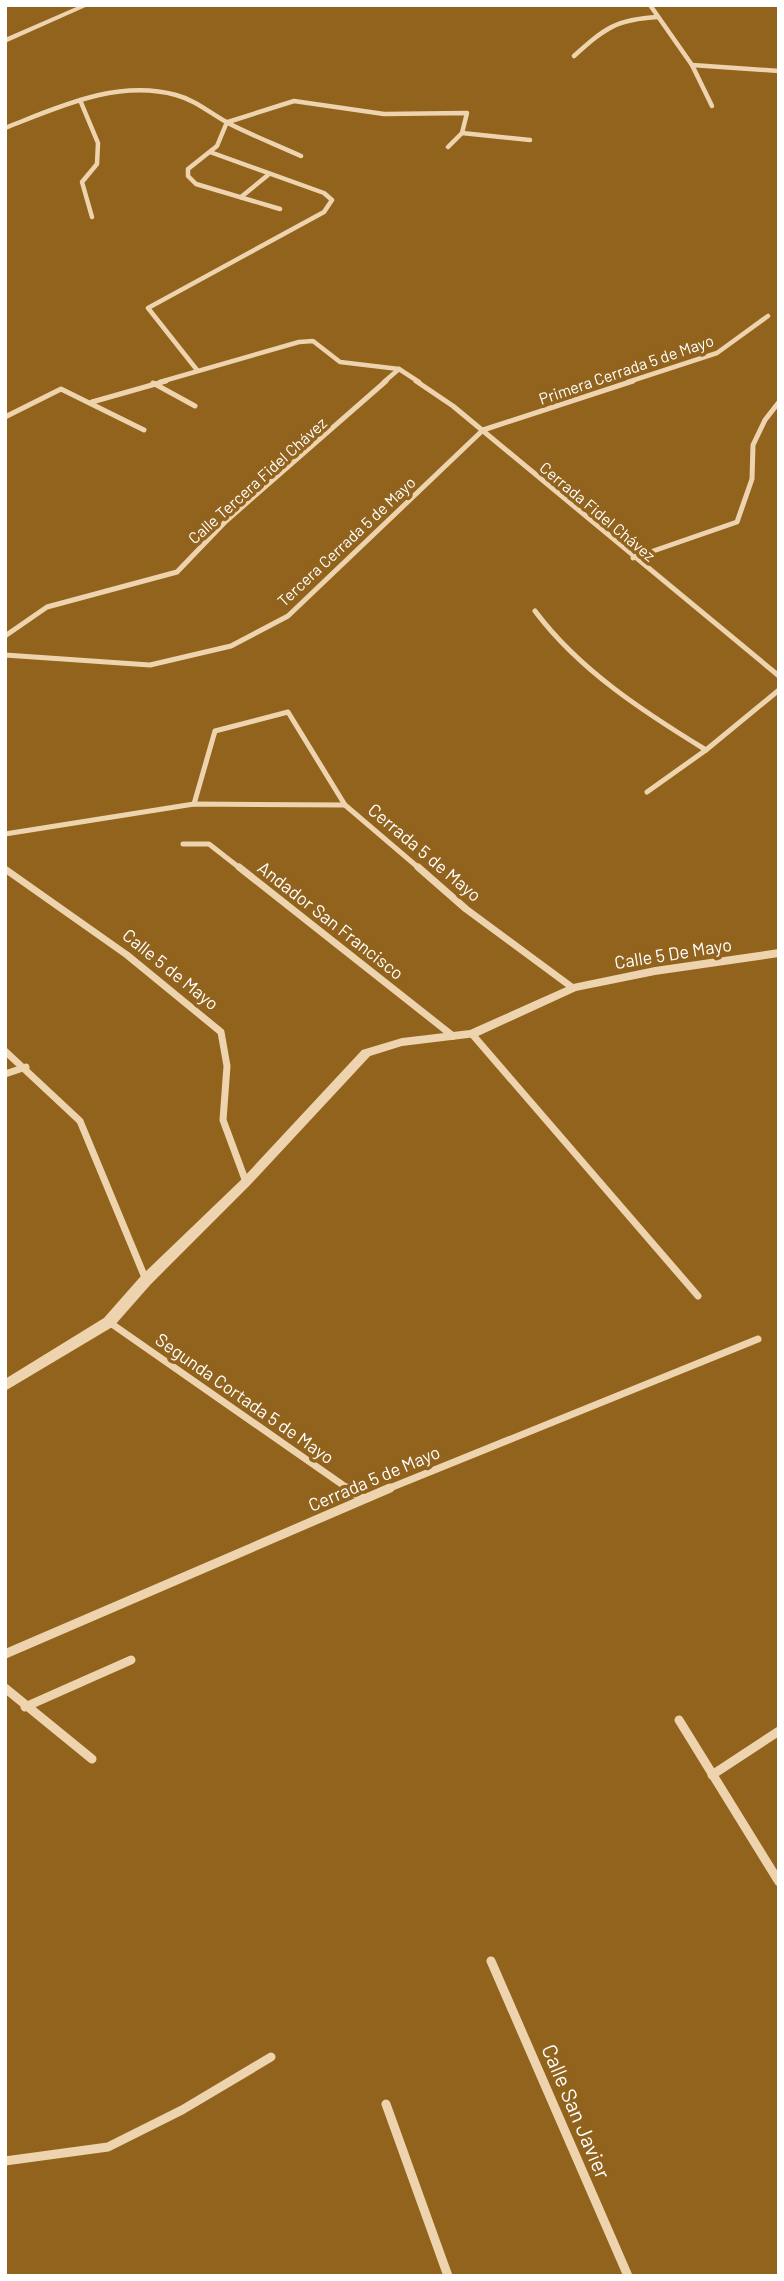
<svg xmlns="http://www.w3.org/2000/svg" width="784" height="2281" font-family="Barlow,sans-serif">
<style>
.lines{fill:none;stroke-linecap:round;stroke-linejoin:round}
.minor-far3{stroke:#eed4ae;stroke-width:4.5}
.minor-far2{stroke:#eed4ae;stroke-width:5}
.minor-far1{stroke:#eed4ae;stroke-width:7}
.minor{stroke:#eed4ae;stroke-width:9}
.tertiary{fill:#eed4ae;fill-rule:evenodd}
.labels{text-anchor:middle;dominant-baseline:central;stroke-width:7;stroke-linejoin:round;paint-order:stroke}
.far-street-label{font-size:16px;fill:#fff;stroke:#92631d}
.street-label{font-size:18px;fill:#fff;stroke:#92631d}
.near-street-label{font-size:21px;fill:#fff;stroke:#92631d}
</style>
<rect width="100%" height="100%" fill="#92631d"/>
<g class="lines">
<g class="minor-far3">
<path d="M 650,5 L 692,65 L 712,106"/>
<path d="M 574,56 C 604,29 616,19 658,17"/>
<path d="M 692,65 L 779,71"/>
<path d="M 80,100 L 98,143 L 97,164 L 82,182 L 92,217"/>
<path d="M 227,122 L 217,146 L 188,169 L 188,176 L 196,184 L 280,209"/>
<path d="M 228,122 L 294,101 L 384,114 L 467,113 L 462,133 L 448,147"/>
<path d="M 5,128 C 59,107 117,79 176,95 C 195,100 210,113 228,123 C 251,135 277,145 301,156"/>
<path d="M 462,133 L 530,140"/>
<path d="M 241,197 L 268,175"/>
<path d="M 197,370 L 148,308 L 324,212 L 332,200 L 324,193 L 210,152"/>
<path d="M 160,382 L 299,342 L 313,341 L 340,362 L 399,369 L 419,382"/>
<path d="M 384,382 L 399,369"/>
<path d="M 628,382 L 717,353 L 768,316"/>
</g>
<g class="minor-far2">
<path d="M 416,381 L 453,406 L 779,676"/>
<path d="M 153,383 L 195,406"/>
<path d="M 92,402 L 166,381"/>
<path d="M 5,417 L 61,389 L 144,430"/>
<path d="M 633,558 L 737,522 L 752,479 L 753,445 L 765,420 L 779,402"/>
<path d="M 535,611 C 579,670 644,712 706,750"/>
<path d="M 5,636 L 47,607 L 177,572 L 226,521 L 386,381"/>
<path d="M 5,655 L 150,665 L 231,646 L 288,616 L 483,430 L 633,381"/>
<path d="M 647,792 L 706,750 L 779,690"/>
<path d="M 194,804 L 215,731 L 288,712 L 345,805 L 420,869"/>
<path d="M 5,834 L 194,804 L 345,805"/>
<path d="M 183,844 L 209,844 L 241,869"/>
</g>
<g class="minor-far1">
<path d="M 239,867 L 453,1036"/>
<path d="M 418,867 L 466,909 L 573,988"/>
<path d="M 5,869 L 127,955 L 221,1032 L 227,1066 L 223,1120 L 246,1182"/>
<path d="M 472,1034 L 698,1296"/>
<path d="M 5,1051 L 80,1121 L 146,1280"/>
<path d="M 5,1074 L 26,1067"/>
<path d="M 109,1322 L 350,1490"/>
<path d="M 385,1490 L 758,1339"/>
</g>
<g class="minor">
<path d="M 348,1488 L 363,1499"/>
<path d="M 5,1654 L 390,1488"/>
<path d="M 5,1688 L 92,1759"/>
<path d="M 25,1707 L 131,1660"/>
<path d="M 679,1720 L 779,1882"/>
<path d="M 712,1775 L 779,1731"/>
<path d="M 491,1961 L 628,2276"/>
<path d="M 386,2104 L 448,2276"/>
<path d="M 5,2161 L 108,2147 L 182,2110 L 271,2057"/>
</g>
<g class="tertiary">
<path d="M 81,5 L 90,5 L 5,43 L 5,38 Z"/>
<path d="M 779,949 L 779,957 L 655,975 L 576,991 L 476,1037 L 402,1046 L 370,1056 L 250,1185 L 151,1284 L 114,1326 L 5,1391 L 5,1379 L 104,1318 L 141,1276 L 242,1179 L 362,1050 L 402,1038 L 470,1030 L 573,984 L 655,967 Z"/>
</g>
</g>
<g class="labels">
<g class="far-street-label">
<text transform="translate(626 369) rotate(-19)">Primera Cerrada 5 de Mayo</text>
<text transform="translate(257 480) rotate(-42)">Calle Tercera Fidel Chávez</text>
<text transform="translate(598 511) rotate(40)">Cerrada Fidel Chávez</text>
<text transform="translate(346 541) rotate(-43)">Tercera Cerrada 5 de Mayo</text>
</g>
<g class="street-label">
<text transform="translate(425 852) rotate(40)">Cerrada 5 de Mayo</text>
<text transform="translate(331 920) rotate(38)">Andador San Francisco</text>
<text transform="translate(673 953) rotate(-9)">Calle 5 De Mayo</text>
<text transform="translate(171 969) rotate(39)">Calle 5 de Mayo</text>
<text transform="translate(245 1398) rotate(35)">Segunda Cortada 5 de Mayo</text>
<text transform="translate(374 1478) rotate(-23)">Cerrada 5 de Mayo</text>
</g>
<g class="near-street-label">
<text transform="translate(577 2111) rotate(67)">Calle San Javier</text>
</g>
</g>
<rect width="784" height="2281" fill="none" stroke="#ffffff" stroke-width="14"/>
</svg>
